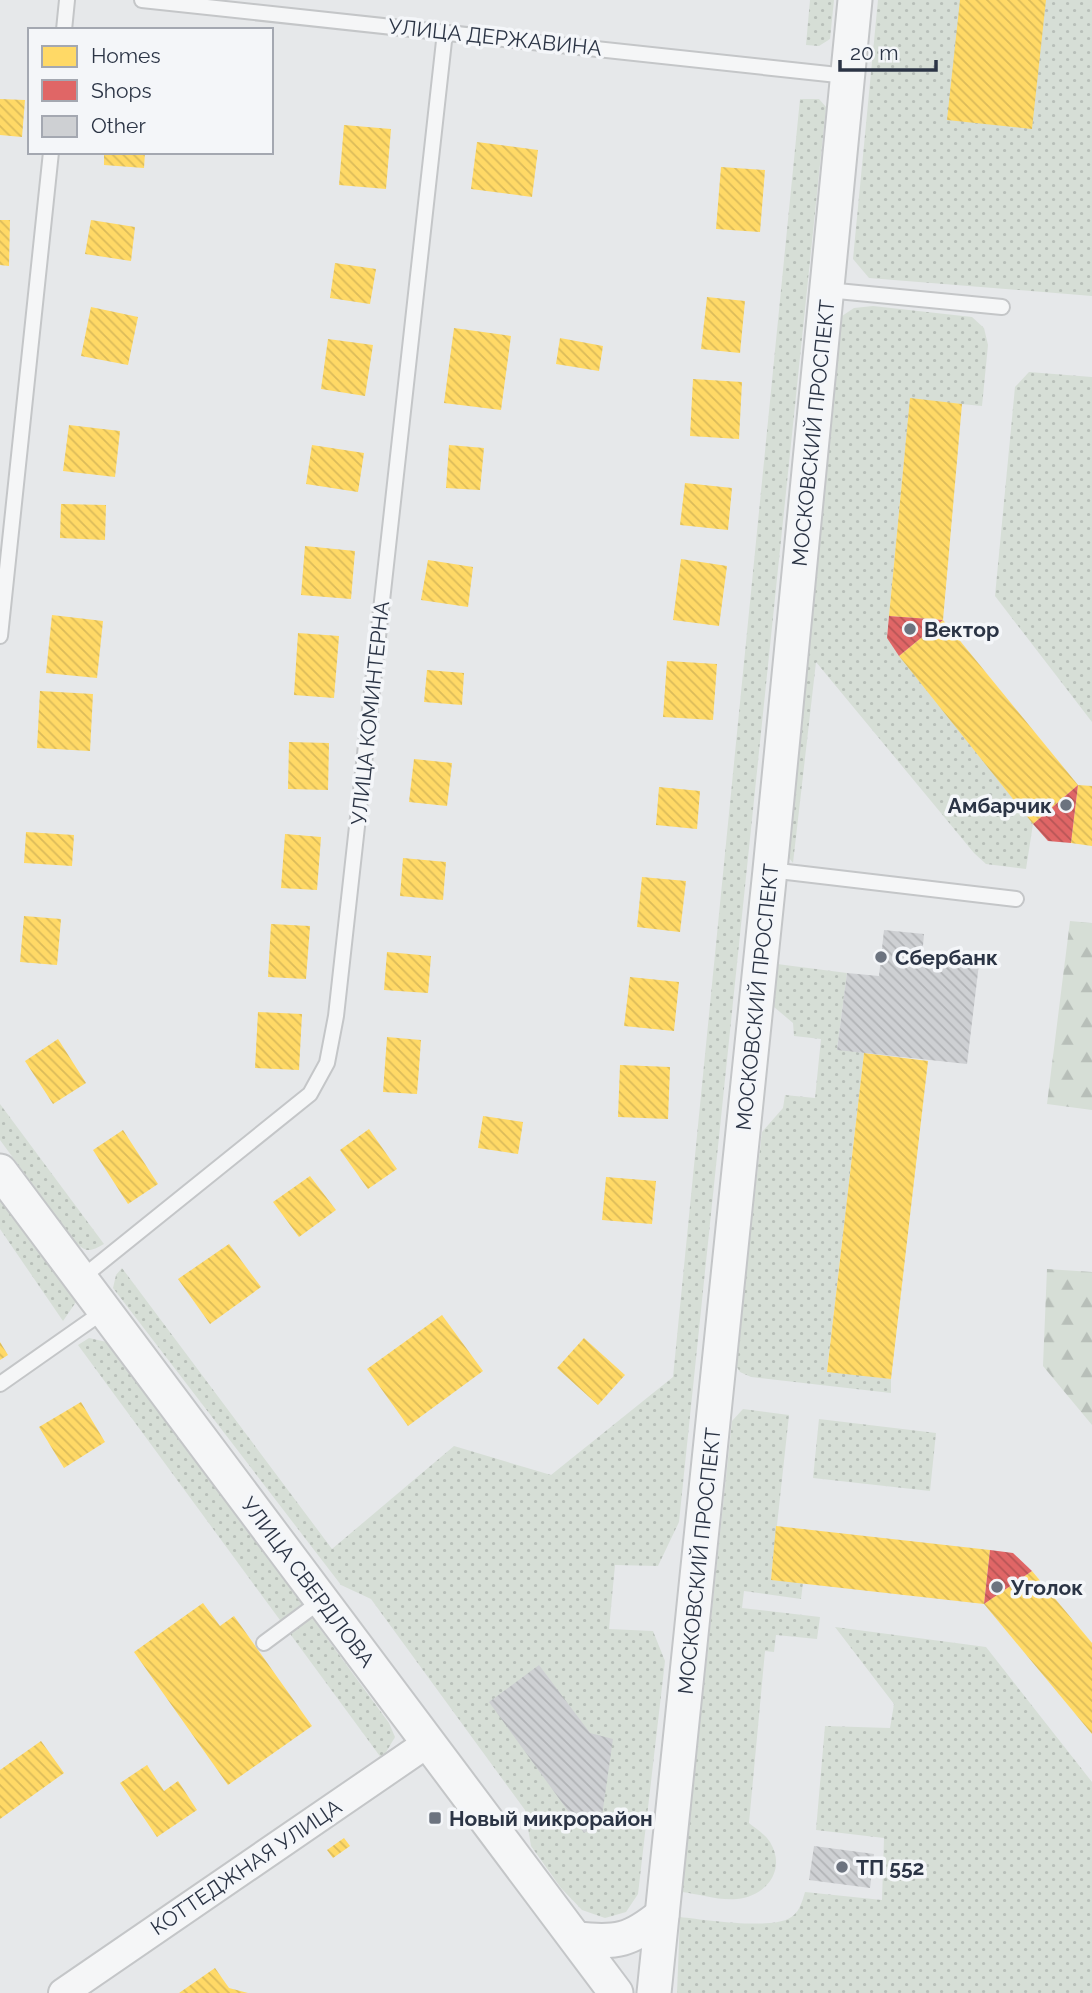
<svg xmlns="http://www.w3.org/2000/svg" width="1092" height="1993" font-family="Raleway,sans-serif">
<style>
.grass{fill:url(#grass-dots)}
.forest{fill:url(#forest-firs)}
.homes{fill:url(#homes-back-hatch)}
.shops{fill:url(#shops-back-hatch)}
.building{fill:url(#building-back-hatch)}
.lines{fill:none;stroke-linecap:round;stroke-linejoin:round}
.service-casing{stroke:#c4c6c8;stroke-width:18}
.minor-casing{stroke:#c4c6c8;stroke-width:32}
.tertiary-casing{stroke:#c4c6c8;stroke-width:37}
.service{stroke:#f5f6f7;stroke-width:14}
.minor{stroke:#f5f6f7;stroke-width:28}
.tertiary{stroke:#f5f6f7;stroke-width:33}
.poi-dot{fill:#6c737f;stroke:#f4f6f9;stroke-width:2.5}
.labels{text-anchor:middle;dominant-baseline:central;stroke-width:7;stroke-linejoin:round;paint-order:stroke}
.street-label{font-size:21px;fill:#2b3445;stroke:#f4f6f9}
.poi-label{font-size:21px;font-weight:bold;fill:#2b3445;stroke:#f4f6f9;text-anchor:start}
</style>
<defs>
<pattern id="grass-dots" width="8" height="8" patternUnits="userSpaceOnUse" patternTransform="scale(1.75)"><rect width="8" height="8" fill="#d6ded6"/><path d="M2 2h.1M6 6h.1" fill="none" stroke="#b8bfb9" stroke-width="1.8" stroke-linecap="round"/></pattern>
<pattern id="forest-firs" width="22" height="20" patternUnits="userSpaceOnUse" patternTransform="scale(1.75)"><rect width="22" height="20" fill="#d6ded6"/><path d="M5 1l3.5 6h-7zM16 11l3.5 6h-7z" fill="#b8bfb9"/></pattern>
<pattern id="homes-back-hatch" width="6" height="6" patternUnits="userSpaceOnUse" patternTransform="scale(1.75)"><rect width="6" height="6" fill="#ffd966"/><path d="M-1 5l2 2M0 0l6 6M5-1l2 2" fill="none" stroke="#dbbb5a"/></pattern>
<pattern id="shops-back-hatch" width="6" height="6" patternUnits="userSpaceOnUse" patternTransform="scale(1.75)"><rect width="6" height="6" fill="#e06666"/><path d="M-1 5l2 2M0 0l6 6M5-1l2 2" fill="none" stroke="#b65556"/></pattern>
<pattern id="building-back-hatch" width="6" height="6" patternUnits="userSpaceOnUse" patternTransform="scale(1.75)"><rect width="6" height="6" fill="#ced0d3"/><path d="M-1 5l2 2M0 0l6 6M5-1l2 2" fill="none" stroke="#b1b3b6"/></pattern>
</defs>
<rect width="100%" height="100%" fill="#e6e8ea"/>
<g class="grass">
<path d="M 810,0 L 834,0 L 830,39 L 819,46 L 806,45 Z"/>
<path d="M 878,0 L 1092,0 L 1092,296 L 869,278 L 853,259 Z"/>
<path d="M 800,99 L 819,99 L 826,107 L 679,1522 L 658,1566 L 615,1565 L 609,1629 L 653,1631 L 665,1661 L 638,1894 L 626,1912 L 605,1918 L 582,1910 L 561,1888 L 531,1846 L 525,1810 L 371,1599 L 341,1585 L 113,1288 L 116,1275 L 122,1268 L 332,1549 L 454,1446 L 551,1475 L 673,1377 Z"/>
<path d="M 873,306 L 972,317 L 984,328 L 988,345 L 982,406 L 910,399 L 887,637 L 1033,824 L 1026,869 L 986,864 L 974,853 L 816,662 L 793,863 L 785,853 L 842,316 L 854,308 Z"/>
<path d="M 1029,372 L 1092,377 L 1092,722 L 995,596 L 1015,387 Z"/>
<path d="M 777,964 L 847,973 L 837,1049 L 864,1053 L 827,1371 L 891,1379 L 891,1393 L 751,1377 L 740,1372 L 735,1364 L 762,1132 L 783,1108 L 785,1095 L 815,1098 L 821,1039 L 794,1036 L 793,1023 L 774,1007 Z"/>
<path d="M 0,1104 L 104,1244 C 90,1252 86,1253 74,1241 L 0,1140 Z"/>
<path d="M 0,1187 L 72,1289 L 76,1302 L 63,1321 L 0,1229 Z"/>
<path d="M 89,1338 L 111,1343 L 389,1723 L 395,1737 L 382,1759 L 78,1345 Z"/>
<path d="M 743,1409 L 789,1415 L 771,1580 L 803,1583 L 801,1599 L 744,1591 L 742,1608 L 820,1617 L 817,1639 L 776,1635 L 774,1652 L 765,1651 L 749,1823 C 756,1829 765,1834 770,1842 C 787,1870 766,1896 737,1899 C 720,1901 699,1894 682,1892 L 732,1421 Z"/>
<path d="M 819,1419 L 936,1433 L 930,1491 L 813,1478 Z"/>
<path d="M 835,1627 L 986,1647 L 1092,1782 L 1092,1993 L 677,1993 L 680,1917 C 705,1920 766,1929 788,1919 C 799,1914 802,1902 805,1892 L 882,1900 L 884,1838 L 816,1830 L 825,1726 L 890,1728 L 894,1704 Z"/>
</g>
<g class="forest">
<path d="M 1070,921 L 1092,923 L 1092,1110 L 1047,1104 Z"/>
<path d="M 1047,1269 L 1092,1272 L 1092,1425 L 1043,1366 Z"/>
</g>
<g class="homes">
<path d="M 960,0 L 1046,0 L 1032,129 L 947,120 Z"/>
<path d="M 0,99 L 25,100 L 22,137 L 0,135 Z"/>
<path d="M 344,125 L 391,129 L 386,189 L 339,185 Z"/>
<path d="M 477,142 L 538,150 L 532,197 L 471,189 Z"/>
<path d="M 104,152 L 145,152 L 144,168 L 104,165 Z"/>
<path d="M 721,167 L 765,170 L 760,232 L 716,229 Z"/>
<path d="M 0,220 L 10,220 L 9,266 L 0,265 Z"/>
<path d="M 91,220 L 135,227 L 131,261 L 85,254 Z"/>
<path d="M 335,263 L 376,269 L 370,304 L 330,298 Z"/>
<path d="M 707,297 L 745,301 L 740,353 L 701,349 Z"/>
<path d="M 91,307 L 138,317 L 128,365 L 81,356 Z"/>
<path d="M 454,328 L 511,336 L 501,410 L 444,403 Z"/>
<path d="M 560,338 L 603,346 L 599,371 L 556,364 Z"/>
<path d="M 328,339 L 373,345 L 365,396 L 321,389 Z"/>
<path d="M 693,379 L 742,382 L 739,439 L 690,436 Z"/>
<path d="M 910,398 L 962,404 L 943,620 L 889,616 Z"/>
<path d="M 69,425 L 120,431 L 115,477 L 63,471 Z"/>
<path d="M 312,445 L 364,453 L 358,492 L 306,484 Z"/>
<path d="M 449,445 L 484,448 L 480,490 L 446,488 Z"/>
<path d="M 685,483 L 732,488 L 728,530 L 680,525 Z"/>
<path d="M 61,504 L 106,505 L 105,540 L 60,538 Z"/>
<path d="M 305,546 L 355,551 L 351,599 L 301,595 Z"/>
<path d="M 681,559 L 727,566 L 719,626 L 673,620 Z"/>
<path d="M 428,560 L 473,567 L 468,607 L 421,600 Z"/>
<path d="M 52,615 L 103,621 L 97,678 L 46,673 Z"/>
<path d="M 943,620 L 1078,785 L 1033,824 L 899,656 Z"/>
<path d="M 298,633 L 339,636 L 334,698 L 294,695 Z"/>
<path d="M 667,661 L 717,664 L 713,720 L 663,717 Z"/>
<path d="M 427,670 L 464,673 L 462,705 L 424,702 Z"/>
<path d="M 40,691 L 93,694 L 90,751 L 37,748 Z"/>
<path d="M 289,742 L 329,743 L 328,790 L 288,789 Z"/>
<path d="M 414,759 L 452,763 L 447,806 L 409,802 Z"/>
<path d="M 1078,785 L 1092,786 L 1092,846 L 1071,843 Z"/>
<path d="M 659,787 L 700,791 L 697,829 L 656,825 Z"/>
<path d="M 26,832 L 74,835 L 72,866 L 24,863 Z"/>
<path d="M 285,834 L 321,837 L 317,890 L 281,888 Z"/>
<path d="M 403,858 L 446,862 L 443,900 L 400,896 Z"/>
<path d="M 642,877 L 686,881 L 680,932 L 637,927 Z"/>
<path d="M 24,916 L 61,919 L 57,965 L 20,962 Z"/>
<path d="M 271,924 L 310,926 L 306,979 L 268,977 Z"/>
<path d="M 387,952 L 431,956 L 428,993 L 384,990 Z"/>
<path d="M 630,977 L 679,982 L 674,1031 L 624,1026 Z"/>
<path d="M 258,1012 L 302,1014 L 299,1070 L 255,1068 Z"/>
<path d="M 387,1037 L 421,1040 L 417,1094 L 383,1092 Z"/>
<path d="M 58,1039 L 86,1083 L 53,1104 L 25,1061 Z"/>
<path d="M 864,1053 L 928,1061 L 891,1379 L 827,1372 Z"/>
<path d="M 620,1065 L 670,1067 L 668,1119 L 618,1117 Z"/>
<path d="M 483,1116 L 523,1122 L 518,1154 L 478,1148 Z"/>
<path d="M 369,1129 L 397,1169 L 368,1189 L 340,1150 Z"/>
<path d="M 123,1130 L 158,1184 L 128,1204 L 93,1150 Z"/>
<path d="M 310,1176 L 336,1210 L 299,1237 L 273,1202 Z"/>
<path d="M 606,1177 L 656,1181 L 652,1224 L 602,1220 Z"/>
<path d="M 229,1244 L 261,1287 L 210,1324 L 178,1279 Z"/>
<path d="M 442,1315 L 483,1371 L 408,1426 L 367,1369 Z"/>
<path d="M 584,1338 L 625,1375 L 598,1405 L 557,1368 Z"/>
<path d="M 0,1342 L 8,1355 L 0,1360 Z"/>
<path d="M 81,1402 L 105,1442 L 64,1468 L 39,1427 Z"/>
<path d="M 776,1526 L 990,1550 L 984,1604 L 771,1580 Z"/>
<path d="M 1032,1571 L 1092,1643 L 1092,1734 L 984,1604 Z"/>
<path d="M 203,1603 L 220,1626 L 234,1616 L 312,1726 L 228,1785 L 134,1652 Z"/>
<path d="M 41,1741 L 64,1773 L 0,1819 L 0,1770 Z"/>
<path d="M 147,1765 L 164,1791 L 178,1781 L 197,1810 L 157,1837 L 120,1783 Z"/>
<path d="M 344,1838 L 350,1846 L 333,1858 L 327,1850 Z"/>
<path d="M 215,1968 L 229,1988 L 248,1993 L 179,1993 Z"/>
</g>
<g class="shops">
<path d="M 889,616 L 943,620 L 899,656 L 887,638 Z"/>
<path d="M 1078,785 L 1071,843 L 1048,841 L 1033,824 Z"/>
<path d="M 990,1550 L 1013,1553 L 1032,1571 L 984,1604 Z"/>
</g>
<g class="building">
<path d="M 884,930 L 924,934 L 922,957 L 979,964 L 967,1064 L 837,1050 L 847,973 L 879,976 Z"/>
<path d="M 539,1665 L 590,1733 L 613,1739 L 601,1823 L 584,1833 L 489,1702 Z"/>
<path d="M 814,1846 L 874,1854 L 870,1888 L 809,1880 Z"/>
</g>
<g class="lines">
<defs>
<g id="service">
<path d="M 142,0 L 847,76"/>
<path d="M 64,30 L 67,0"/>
<path d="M 827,290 L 1002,307"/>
<path d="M 0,636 L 51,152"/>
<path d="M 770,870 L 1016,899"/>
<path d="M 79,1280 L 310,1094 L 327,1063 L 336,1016 L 445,32"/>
<path d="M 0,1384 L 104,1311"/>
<path d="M 264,1643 L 322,1600"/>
</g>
<path id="minor" d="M 63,1993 L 429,1742"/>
<g id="tertiary">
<path d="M 0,1171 L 616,1993"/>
<path d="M 577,1939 C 617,1943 630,1941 662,1915"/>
<path d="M 654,1993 L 770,870 L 855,0"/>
</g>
</defs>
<use href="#service" class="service-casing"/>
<use href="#minor" class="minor-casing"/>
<use href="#tertiary" class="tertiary-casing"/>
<use href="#service" class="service"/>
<use href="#minor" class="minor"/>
<use href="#tertiary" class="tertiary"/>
</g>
<g class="poi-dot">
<circle cx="910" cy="629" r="7"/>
<circle cx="1066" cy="805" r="7"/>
<circle cx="881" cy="957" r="7"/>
<circle cx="997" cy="1587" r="7"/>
<rect x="428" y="1811" width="14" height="14" rx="3.5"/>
<circle cx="842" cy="1867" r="7"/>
</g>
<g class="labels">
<g class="street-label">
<text transform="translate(495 37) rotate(6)">УЛИЦА ДЕРЖАВИНА</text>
<text transform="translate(813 433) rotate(-84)">МОСКОВСКИЙ ПРОСПЕКТ</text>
<text transform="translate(370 713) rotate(-84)">УЛИЦА КОМИНТЕРНА</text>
<text transform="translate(757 997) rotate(-84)">МОСКОВСКИЙ ПРОСПЕКТ</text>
<text transform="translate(699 1561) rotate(-84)">МОСКОВСКИЙ ПРОСПЕКТ</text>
<text transform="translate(308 1582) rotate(53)">УЛИЦА СВЕРДЛОВА</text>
<text transform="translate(246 1867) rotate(-34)">КОТТЕДЖНАЯ УЛИЦА</text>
</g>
<g class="poi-label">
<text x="924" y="629">Вектор</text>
<text x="1052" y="805" text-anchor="end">Амбарчик</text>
<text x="895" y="957">Сбербанк</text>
<text x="1011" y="1587">Уголок</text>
<text x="449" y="1818">Новый микрорайон</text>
<text x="856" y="1867">ТП 552</text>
</g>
</g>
<rect x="28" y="28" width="245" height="126" fill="#f4f6f9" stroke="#a4a8b1" stroke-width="2"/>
<rect x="42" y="46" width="35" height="21" fill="#ffd966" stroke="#a4a8b1" stroke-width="2"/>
<text x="91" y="63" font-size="21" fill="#2b3445">Homes</text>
<rect x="42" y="80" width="35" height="21" fill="#e06666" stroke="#a4a8b1" stroke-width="2"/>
<text x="91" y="98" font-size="21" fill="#2b3445">Shops</text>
<rect x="42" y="116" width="35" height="21" fill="#ced0d3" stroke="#a4a8b1" stroke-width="2"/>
<text x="91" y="133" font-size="21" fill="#2b3445">Other</text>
<path d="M840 60v10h96v-10" fill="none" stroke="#2b3445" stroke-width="3.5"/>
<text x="850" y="60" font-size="21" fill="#2b3445" stroke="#f4f6f9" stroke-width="5" paint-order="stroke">20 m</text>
</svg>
